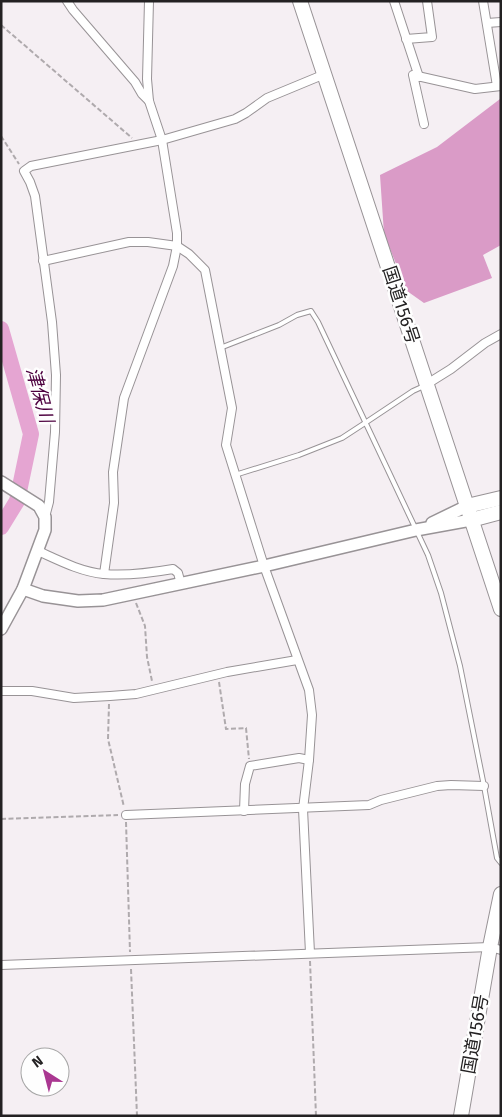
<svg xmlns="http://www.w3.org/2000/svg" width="502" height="1117" font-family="'Fira Sans','Noto Sans JP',sans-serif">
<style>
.forest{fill:#da9bc7}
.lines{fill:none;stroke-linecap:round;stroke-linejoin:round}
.river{stroke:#e5a5d2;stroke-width:16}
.lane-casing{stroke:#989396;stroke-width:6}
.street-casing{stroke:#989396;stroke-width:10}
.secondary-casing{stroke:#989396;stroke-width:14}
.highway-casing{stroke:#989396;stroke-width:16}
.path{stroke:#afaaad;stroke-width:2;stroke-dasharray:5 2.5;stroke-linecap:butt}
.lane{stroke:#fff;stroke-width:4}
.street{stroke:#fff;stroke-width:8}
.secondary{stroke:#fff;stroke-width:11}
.highway{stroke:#fff;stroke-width:14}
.labels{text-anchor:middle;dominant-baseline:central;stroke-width:5;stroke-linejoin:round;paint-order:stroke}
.street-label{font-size:18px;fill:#232122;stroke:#fefefe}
.water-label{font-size:19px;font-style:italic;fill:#4d003f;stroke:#fefefe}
</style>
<rect width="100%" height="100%" fill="#f5eff3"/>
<path class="forest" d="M 500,99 L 501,245 L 483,255 L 492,278 L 424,303 L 407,291 L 384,234 L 380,175 L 437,147 Z"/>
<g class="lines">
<path class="river" d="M 1,329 L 31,434 L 17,501 L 1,527"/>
<defs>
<g id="lane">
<path d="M 220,348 L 279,325 L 297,315 L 311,311 L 318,322 L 428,555 L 441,593 L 460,666 L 484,786 L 497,858 L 501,863"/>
<path d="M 235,475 L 299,455 L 342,438 L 365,423 L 413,391 L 424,386"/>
</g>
<g id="street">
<path d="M 67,1 L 73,10 L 135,82 L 142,94 L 149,101"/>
<path d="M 394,1 L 419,77"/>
<path d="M 483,1 L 497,86"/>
<path d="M 487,23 L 501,22"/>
<path d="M 406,39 L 432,37 L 427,1"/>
<path d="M 424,124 L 413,75 L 475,89 L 501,86"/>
<path d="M 43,261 L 129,242 L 148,242 L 177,246 L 189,254 L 205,270 L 232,408 L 226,445 L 264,566 L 309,690 L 312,715 L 309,760 L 303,809 L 310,953"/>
<path d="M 427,384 L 451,369 L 485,343 L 501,334"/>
<path d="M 45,517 L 49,502 L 55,432 L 56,375 L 52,322 L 35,196 L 30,182 L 24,171 L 31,166 L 162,140 L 235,119 L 246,113 L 267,98 L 325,74"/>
<path d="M 38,551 C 58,560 81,572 104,574 C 127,576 150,573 173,569 L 178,573 L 181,584"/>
<path d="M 104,574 L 114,503 L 113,472 L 124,398 L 173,266 L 177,246 L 177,233 L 162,140 L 149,101 L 147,79 L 149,1"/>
<path d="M 1,691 L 32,691 L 74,698 L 110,696 L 136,694 L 227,672 L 297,660"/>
<path d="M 244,811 L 245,784 L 250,766 L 299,758 L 309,760"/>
<path d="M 126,815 L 369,805 L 381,800 L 437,786 L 451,785 L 484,786"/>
<path d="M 1,965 L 490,947 L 501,950"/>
</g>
<g id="secondary">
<path d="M 1,482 L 39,506 L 45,517 L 45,530 L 23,589 L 1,629"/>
<path d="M 432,523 L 467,506"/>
<path d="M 23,589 L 43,596 L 78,601 L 103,600 L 264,566 L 416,530 L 471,520"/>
</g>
<g id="highway">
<path d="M 300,1 L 501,609"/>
<path d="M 467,506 L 501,498"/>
<path d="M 471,520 L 501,512"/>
<path d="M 461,1116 L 490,947 L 501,894"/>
</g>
</defs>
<use href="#lane" class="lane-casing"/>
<use href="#street" class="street-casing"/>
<use href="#secondary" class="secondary-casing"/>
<use href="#highway" class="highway-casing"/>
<g class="path">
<path d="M 1,25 L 132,138"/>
<path d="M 1,136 L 19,164"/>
<path d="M 136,603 L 145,626 L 147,657 L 152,681"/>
<path d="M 219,682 L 226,729 L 246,728 L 249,759"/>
<path d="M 109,704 L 108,739 L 124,807"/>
<path d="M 1,819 L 118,815"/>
<path d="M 126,822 L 130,952"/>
<path d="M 310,961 L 316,1116"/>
<path d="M 131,969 L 137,1116"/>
</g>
<use href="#lane" class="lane"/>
<use href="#street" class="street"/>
<use href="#secondary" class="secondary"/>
<use href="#highway" class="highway"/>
</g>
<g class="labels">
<g class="street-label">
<text transform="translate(401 305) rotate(72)">国道156号</text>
<text transform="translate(475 1034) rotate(-80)">国道156号</text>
</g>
<g class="water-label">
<text transform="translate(40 395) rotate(75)">津保川</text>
</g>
</g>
<rect width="502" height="1117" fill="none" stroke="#232122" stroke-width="5"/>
<g transform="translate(45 1072) rotate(324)"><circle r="24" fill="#fefefe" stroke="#a6a6a6"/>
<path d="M0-4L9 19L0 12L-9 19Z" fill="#aa3791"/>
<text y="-8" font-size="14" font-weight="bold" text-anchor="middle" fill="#232122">N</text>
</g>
</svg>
